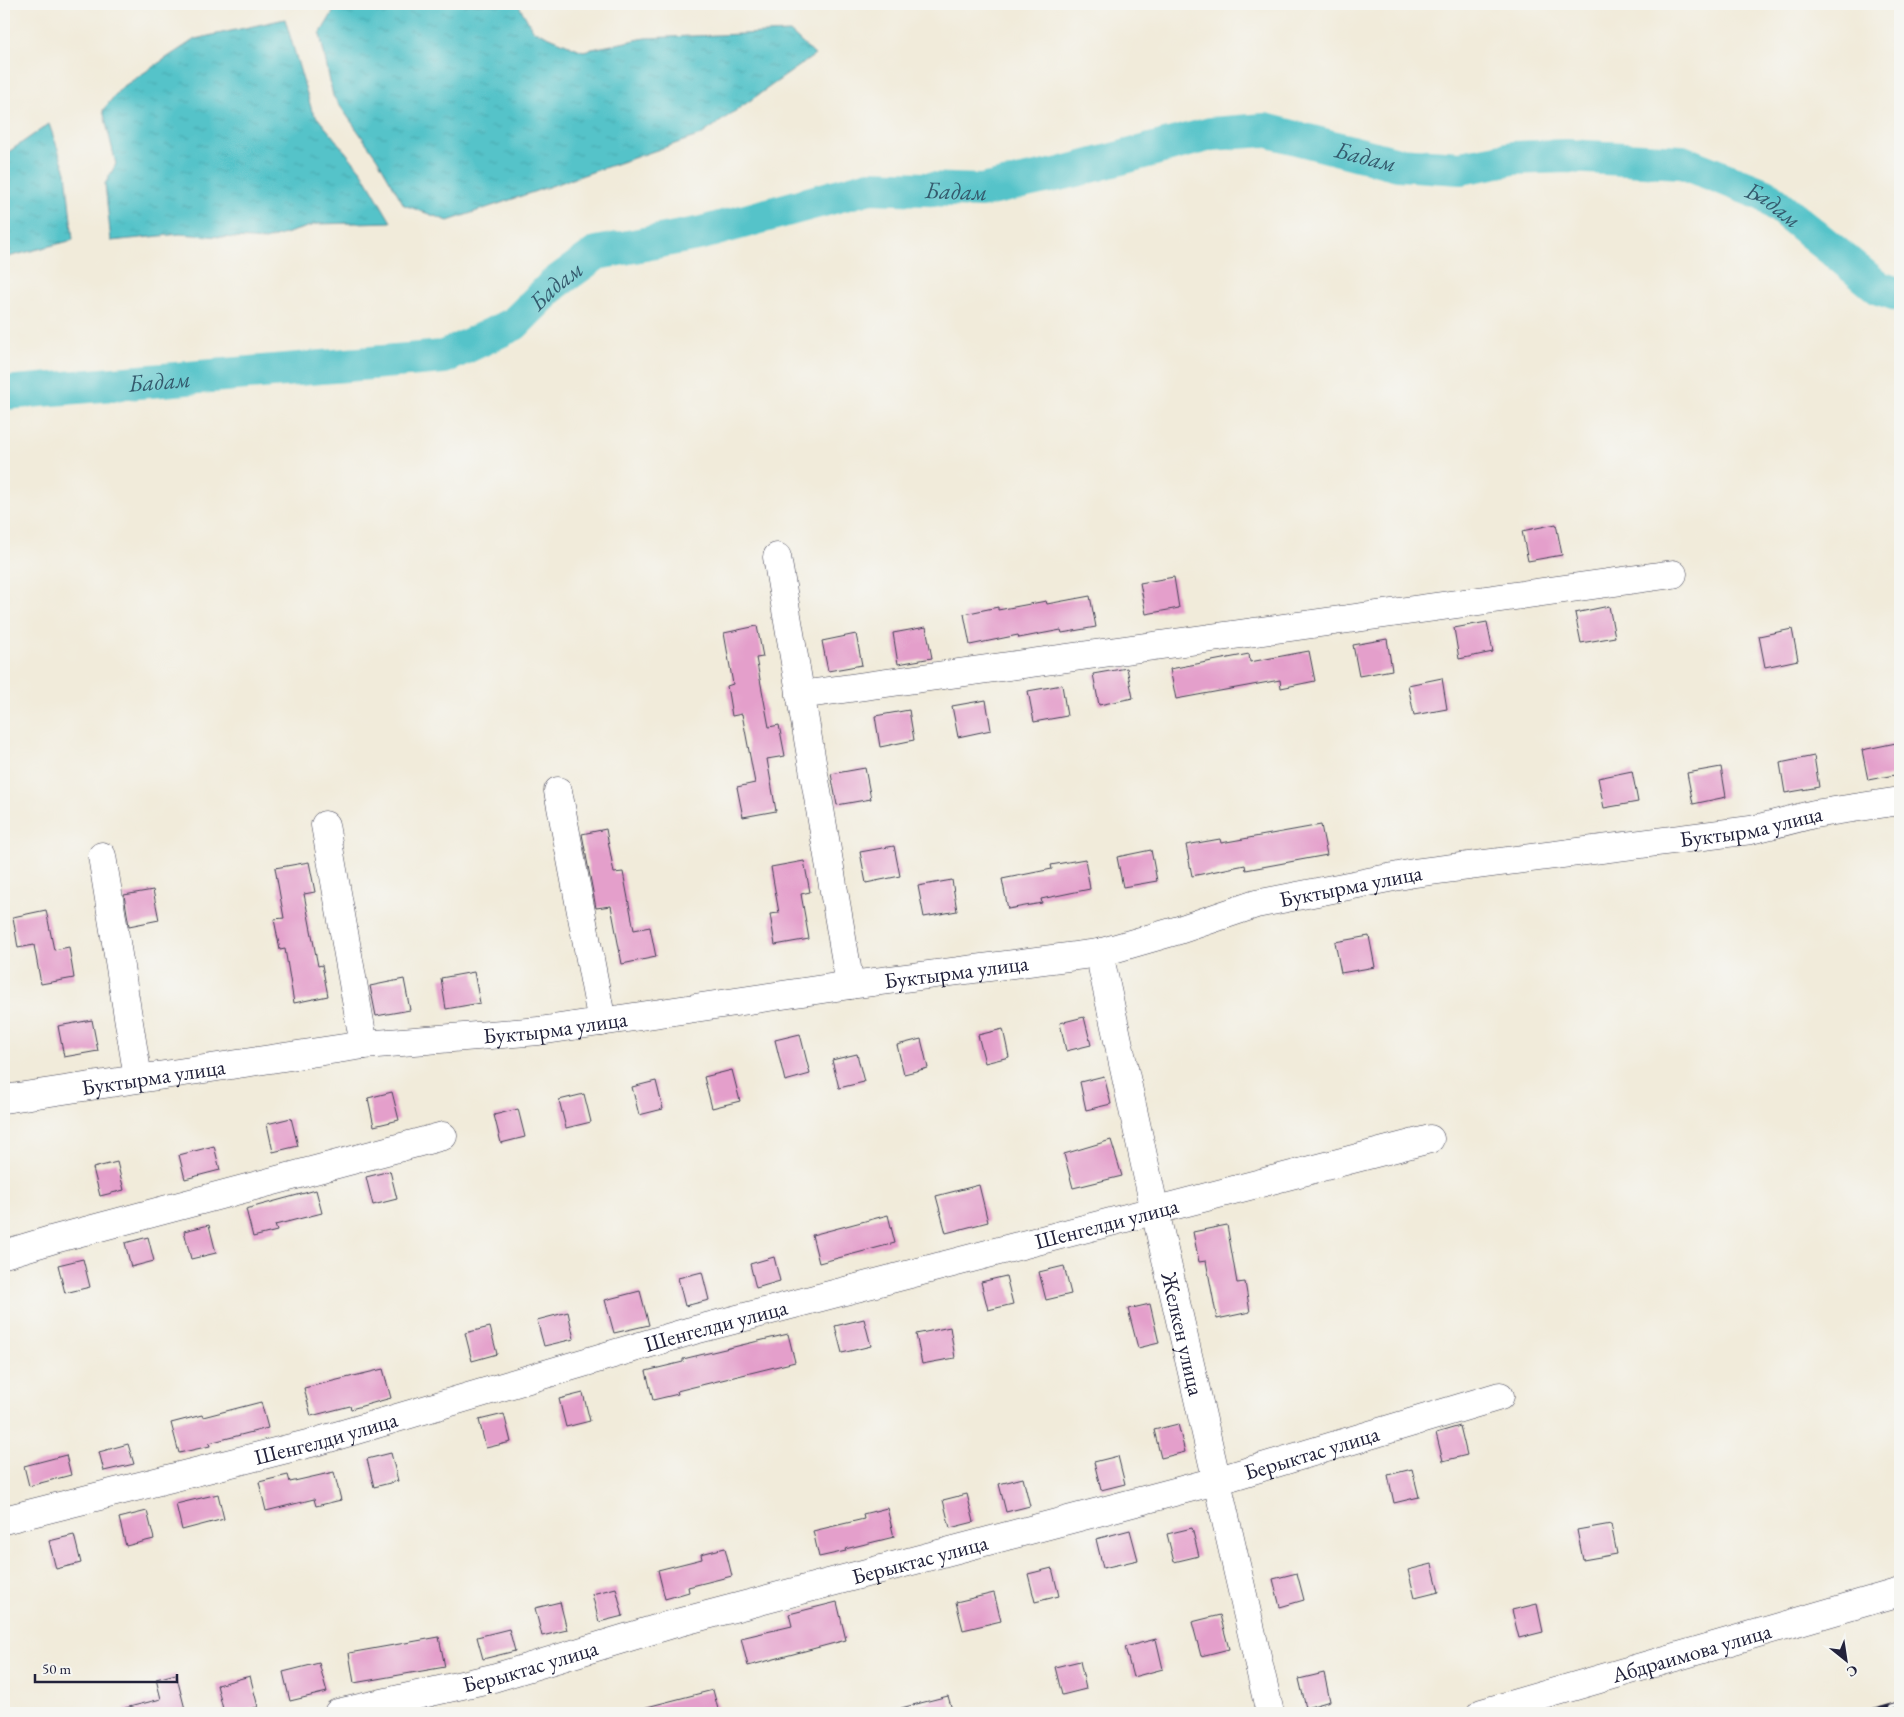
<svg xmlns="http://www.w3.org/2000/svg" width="1904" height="1717" font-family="'EB Garamond',serif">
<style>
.water{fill:url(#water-ripples);stroke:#3c7282}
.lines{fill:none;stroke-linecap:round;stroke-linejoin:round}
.river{stroke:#55c3c9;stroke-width:34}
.building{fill:#e49fcb}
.minor-casing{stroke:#414053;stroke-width:29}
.minor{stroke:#fff;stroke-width:28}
.rail-casing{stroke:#22223b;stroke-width:5.5}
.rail{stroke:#f6f6f2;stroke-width:4;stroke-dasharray:11;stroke-linecap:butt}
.labels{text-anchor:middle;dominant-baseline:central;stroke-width:4;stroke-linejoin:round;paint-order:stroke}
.street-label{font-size:22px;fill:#22223b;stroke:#f6f6f2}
.water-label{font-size:24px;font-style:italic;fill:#345a6d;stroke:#f6f6f2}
</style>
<defs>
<pattern id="water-ripples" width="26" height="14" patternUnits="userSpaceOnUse" patternTransform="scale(1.25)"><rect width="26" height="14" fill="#55c3c9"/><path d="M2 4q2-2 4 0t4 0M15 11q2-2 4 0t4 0" fill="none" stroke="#4aa7ae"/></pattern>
</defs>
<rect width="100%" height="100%" fill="#f6f6f2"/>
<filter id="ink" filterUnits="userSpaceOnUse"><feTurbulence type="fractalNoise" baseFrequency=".02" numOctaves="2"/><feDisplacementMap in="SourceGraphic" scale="10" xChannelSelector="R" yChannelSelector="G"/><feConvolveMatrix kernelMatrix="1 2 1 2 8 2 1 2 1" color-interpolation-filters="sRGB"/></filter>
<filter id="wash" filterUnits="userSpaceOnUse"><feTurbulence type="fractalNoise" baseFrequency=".0096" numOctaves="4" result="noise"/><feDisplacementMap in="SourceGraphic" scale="20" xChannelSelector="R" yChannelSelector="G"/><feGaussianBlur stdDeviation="1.12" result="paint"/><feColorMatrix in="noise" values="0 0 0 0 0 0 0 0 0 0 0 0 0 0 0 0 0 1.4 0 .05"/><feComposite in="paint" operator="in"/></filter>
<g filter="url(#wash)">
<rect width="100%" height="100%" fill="#f1ebda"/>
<g class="water">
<path d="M 338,4 L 518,4 L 533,30 L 583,51 L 645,38 L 790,32 L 815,55 L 701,135 L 448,221 L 404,205 L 377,158 L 333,96 L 320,34 Z"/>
<path d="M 285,19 L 312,111 L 362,172 L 391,222 L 317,224 L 265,240 L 180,234 L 111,241 L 105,184 L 116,164 L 103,110 L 121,88 L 195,39 Z"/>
<path d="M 49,124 L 66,172 L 73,240 L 4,258 L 4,155 Z"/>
</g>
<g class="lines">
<path class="river" id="s1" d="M 4,393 L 444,357 L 514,324 L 554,284 L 597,253 L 702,233 L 870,187 L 981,191 L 1064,173 L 1211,134 L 1265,130 L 1398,164 L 1461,168 L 1513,158 L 1567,156 L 1682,162 L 1765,195 L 1879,288 L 1900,295"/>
</g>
<g id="blocks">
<g class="building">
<path d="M 1556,524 L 1562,555 L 1528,561 L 1522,531 Z"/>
<path d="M 1174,577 L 1179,608 L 1146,614 L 1140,583 Z"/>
<path d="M 1090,596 L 1096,627 L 1062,633 L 1061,630 L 1019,638 L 1018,635 L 970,645 L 964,614 L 998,607 L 998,610 L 1046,601 L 1047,604 Z"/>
<path d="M 1609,606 L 1615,637 L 1581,643 L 1575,613 Z"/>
<path d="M 1487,622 L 1493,652 L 1459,659 L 1454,628 Z"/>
<path d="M 757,626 L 763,657 L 756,658 L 769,727 L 779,725 L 785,756 L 767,759 L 776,811 L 743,817 L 737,787 L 755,783 L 742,714 L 732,716 L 727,686 L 733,684 L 724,633 Z"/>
<path d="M 926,627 L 932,658 L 898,664 L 893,633 Z"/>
<path d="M 1792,629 L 1798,660 L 1765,667 L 1759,636 Z"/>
<path d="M 856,634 L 862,665 L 828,671 L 822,641 Z"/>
<path d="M 1387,639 L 1392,670 L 1359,676 L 1353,645 Z"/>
<path d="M 1309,651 L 1315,681 L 1281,688 L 1280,680 L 1176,699 L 1170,669 L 1249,654 L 1250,662 Z"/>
<path d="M 1127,668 L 1133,698 L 1099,705 L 1093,674 Z"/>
<path d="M 1442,678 L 1447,709 L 1414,715 L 1408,685 Z"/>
<path d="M 1062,685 L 1067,716 L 1034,722 L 1028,691 Z"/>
<path d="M 986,700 L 991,730 L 958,737 L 952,706 Z"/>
<path d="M 909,710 L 914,740 L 880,747 L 875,716 Z"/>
<path d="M 1896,743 L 1900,774 L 1868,780 L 1862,750 Z"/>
<path d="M 1814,756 L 1819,787 L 1785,793 L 1780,763 Z"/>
<path d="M 1721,767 L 1726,797 L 1693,804 L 1687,773 Z"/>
<path d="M 865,768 L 871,799 L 837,805 L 831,774 Z"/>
<path d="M 1632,771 L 1638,802 L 1604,808 L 1598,778 Z"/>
<path d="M 1321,825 L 1327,855 L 1246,870 L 1245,865 L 1192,876 L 1186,845 L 1220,839 L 1221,843 Z"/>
<path d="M 606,829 L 614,873 L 623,872 L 634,930 L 650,927 L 656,957 L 622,964 L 611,906 L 596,908 L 582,834 Z"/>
<path d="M 894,846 L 900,876 L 866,883 L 860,852 Z"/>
<path d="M 1151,850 L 1157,881 L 1123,887 L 1117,857 Z"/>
<path d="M 1085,859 L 1090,889 L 1041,899 L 1042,903 L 1008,909 L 1002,879 L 1052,869 L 1051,865 Z"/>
<path d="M 804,861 L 810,892 L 801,894 L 809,939 L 775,945 L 770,914 L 779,913 L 771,867 Z"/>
<path d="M 309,862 L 315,892 L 304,894 L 318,966 L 322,965 L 328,996 L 294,1003 L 285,949 L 280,950 L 274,919 L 284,918 L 275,868 Z"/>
<path d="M 952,880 L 957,911 L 924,917 L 918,886 Z"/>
<path d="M 153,890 L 159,920 L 129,926 L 124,895 Z"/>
<path d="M 46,910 L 54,950 L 69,947 L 74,978 L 41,984 L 34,945 L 18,948 L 13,917 Z"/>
<path d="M 1369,936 L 1375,967 L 1341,973 L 1335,942 Z"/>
<path d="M 474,972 L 480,1003 L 446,1009 L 441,978 Z"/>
<path d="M 404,979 L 410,1010 L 376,1016 L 370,986 Z"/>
<path d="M 1084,1017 L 1091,1045 L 1066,1051 L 1060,1023 Z"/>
<path d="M 92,1020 L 98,1051 L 64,1057 L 58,1026 Z"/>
<path d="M 1003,1029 L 1009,1057 L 985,1063 L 978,1035 Z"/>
<path d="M 800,1034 L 810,1074 L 785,1081 L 775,1040 Z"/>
<path d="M 921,1039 L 928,1068 L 904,1074 L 897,1045 Z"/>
<path d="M 857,1054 L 864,1082 L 839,1088 L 832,1060 Z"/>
<path d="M 732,1070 L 740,1101 L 712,1108 L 704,1077 Z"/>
<path d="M 1104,1076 L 1111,1104 L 1086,1110 L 1080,1082 Z"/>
<path d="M 656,1081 L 663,1109 L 639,1115 L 632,1087 Z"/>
<path d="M 392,1092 L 399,1120 L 374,1126 L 368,1098 Z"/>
<path d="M 584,1094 L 591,1122 L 566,1128 L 559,1100 Z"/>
<path d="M 518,1109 L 525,1137 L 501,1143 L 494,1115 Z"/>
<path d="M 291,1118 L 298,1146 L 273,1152 L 267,1124 Z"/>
<path d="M 1111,1140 L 1122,1176 L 1073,1188 L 1064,1154 Z"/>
<path d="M 214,1146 L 220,1170 L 185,1179 L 179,1155 Z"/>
<path d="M 117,1162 L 124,1190 L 100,1196 L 93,1168 Z"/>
<path d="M 390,1171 L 397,1199 L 373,1205 L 366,1177 Z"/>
<path d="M 979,1185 L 988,1222 L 946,1233 L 936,1196 Z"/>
<path d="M 316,1190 L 322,1213 L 275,1225 L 277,1231 L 253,1237 L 246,1209 Z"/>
<path d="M 888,1215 L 895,1243 L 819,1263 L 812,1235 Z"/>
<path d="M 209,1225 L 216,1253 L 191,1259 L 184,1231 Z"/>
<path d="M 1227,1225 L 1237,1283 L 1245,1282 L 1250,1312 L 1217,1319 L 1206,1261 L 1199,1262 L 1193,1232 Z"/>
<path d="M 148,1237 L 154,1261 L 131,1267 L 125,1243 Z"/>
<path d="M 774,1257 L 780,1281 L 756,1288 L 750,1264 Z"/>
<path d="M 83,1259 L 90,1287 L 65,1293 L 58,1265 Z"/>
<path d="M 1064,1266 L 1071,1294 L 1046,1300 L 1039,1272 Z"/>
<path d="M 702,1272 L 709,1300 L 685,1306 L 678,1278 Z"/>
<path d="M 1006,1276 L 1013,1304 L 988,1310 L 981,1282 Z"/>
<path d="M 640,1291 L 649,1325 L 614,1333 L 605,1300 Z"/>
<path d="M 1150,1304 L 1159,1343 L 1138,1348 L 1128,1309 Z"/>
<path d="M 568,1312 L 574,1339 L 544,1346 L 537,1320 Z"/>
<path d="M 864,1319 L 871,1346 L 842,1353 L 835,1326 Z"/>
<path d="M 490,1327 L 497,1354 L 472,1361 L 465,1333 Z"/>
<path d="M 950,1327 L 955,1358 L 922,1364 L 916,1334 Z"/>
<path d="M 788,1334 L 795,1362 L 677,1391 L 678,1394 L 653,1400 L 646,1371 L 683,1362 L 683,1359 Z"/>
<path d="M 383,1369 L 391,1398 L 351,1409 L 350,1406 L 311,1416 L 304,1388 Z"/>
<path d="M 583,1393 L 590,1421 L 566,1427 L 559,1399 Z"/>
<path d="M 261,1402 L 268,1428 L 209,1443 L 210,1446 L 179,1453 L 171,1423 L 202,1415 L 203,1417 Z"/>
<path d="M 504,1414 L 511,1442 L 486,1448 L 479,1420 Z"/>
<path d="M 1178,1424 L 1185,1452 L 1161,1458 L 1154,1430 Z"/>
<path d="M 1460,1426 L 1467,1455 L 1443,1461 L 1436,1433 Z"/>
<path d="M 128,1444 L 134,1464 L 104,1471 L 99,1452 Z"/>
<path d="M 391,1453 L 398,1481 L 374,1487 L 367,1459 Z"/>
<path d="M 66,1455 L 71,1475 L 29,1486 L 24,1466 Z"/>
<path d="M 1118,1456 L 1125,1484 L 1101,1490 L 1094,1462 Z"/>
<path d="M 1412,1469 L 1419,1497 L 1394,1503 L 1388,1475 Z"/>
<path d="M 334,1472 L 341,1500 L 316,1506 L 314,1499 L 266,1511 L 259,1482 L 288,1475 L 290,1482 Z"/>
<path d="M 1023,1478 L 1030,1506 L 1006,1512 L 999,1484 Z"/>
<path d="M 218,1494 L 224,1519 L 182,1530 L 176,1504 Z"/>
<path d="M 967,1494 L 974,1522 L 950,1528 L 943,1500 Z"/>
<path d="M 887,1508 L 894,1537 L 845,1549 L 846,1551 L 819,1557 L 813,1531 L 864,1519 L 863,1514 Z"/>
<path d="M 147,1511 L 154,1539 L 126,1546 L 119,1518 Z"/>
<path d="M 1611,1524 L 1617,1554 L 1583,1560 L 1577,1530 Z"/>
<path d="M 1192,1528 L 1199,1556 L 1174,1562 L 1167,1534 Z"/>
<path d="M 1130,1530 L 1138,1560 L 1103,1568 L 1096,1539 Z"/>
<path d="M 74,1535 L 81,1563 L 56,1569 L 49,1541 Z"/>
<path d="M 725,1548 L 732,1576 L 688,1587 L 689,1592 L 665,1599 L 658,1570 L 702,1559 L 701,1554 Z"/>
<path d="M 1432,1564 L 1439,1592 L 1415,1598 L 1408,1570 Z"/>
<path d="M 1052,1568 L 1059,1596 L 1035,1602 L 1028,1574 Z"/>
<path d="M 1297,1573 L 1304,1600 L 1280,1607 L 1273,1579 Z"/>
<path d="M 616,1588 L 623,1616 L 599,1622 L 592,1594 Z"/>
<path d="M 994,1593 L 1001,1621 L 963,1630 L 956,1602 Z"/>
<path d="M 560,1602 L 567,1630 L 542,1636 L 535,1608 Z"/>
<path d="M 837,1602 L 846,1640 L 748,1666 L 741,1638 L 792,1626 L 789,1614 Z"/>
<path d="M 1537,1604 L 1543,1632 L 1519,1638 L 1512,1610 Z"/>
<path d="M 1220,1615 L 1229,1649 L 1201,1656 L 1192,1622 Z"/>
<path d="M 509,1629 L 515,1651 L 483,1659 L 477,1637 Z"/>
<path d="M 439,1637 L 445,1667 L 354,1683 L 349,1653 Z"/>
<path d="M 1156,1639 L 1163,1669 L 1133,1677 L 1125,1647 Z"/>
<path d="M 1080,1661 L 1086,1689 L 1062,1695 L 1055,1667 Z"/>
<path d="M 319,1663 L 327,1692 L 290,1701 L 283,1672 Z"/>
<path d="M 1324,1673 L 1330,1701 L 1306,1708 L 1299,1679 Z"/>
<path d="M 176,1674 L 186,1713 L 126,1713 L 125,1708 L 161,1699 L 156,1679 Z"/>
<path d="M 250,1676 L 258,1707 L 235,1713 L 224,1713 L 217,1685 Z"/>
<path d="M 713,1690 L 719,1713 L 644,1713 L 643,1708 Z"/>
<path d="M 948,1696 L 953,1713 L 901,1713 L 901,1708 Z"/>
</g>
</g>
</g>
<g filter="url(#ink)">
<use href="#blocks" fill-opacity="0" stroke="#414053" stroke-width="1"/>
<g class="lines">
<defs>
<g id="minor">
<path d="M 777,557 L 850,985"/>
<path d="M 800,695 L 1673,574"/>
<path d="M 558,791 L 602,1022"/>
<path d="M 325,825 L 364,1045"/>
<path d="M 102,856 L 138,1078"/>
<path id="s2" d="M 1099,953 L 1155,1211 L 1270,1713"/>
<path id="s3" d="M 4,1099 L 364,1045 L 539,1031 L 850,985 L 1099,953 L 1179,930 L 1256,904 L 1414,873 L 1751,830 L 1814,814 L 1900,801"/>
<path d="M 4,1254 L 51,1240 L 443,1136"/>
<path id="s4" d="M 4,1520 L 319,1441 L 691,1331 L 1430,1139"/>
<path id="s5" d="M 338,1713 L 493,1678 L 669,1625 L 1216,1481 L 1500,1396"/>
<path id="s6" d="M 1482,1713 L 1900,1592"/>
</g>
</defs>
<use href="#minor" class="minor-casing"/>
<use href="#minor" class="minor"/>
<defs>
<path id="rail" d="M 1869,1713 L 1900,1704"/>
</defs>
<use href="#rail" class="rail-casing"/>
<use href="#rail" class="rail"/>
</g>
</g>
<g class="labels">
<g class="street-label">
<text stroke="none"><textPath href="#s3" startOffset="1771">Буктырма улица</textPath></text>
<text stroke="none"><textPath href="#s3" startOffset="1366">Буктырма улица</textPath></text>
<text stroke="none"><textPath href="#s3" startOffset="961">Буктырма улица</textPath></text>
<text stroke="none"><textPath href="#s3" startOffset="556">Буктырма улица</textPath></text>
<text stroke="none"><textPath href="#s3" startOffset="151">Буктырма улица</textPath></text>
<text stroke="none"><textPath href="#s4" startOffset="1142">Шенгелди улица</textPath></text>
<text stroke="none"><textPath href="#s4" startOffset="738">Шенгелди улица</textPath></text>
<text stroke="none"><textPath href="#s2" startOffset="390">Желкен улица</textPath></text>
<text stroke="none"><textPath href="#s4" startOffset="332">Шенгелди улица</textPath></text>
<text stroke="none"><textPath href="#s5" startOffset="1008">Берыктас улица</textPath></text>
<text stroke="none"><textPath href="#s5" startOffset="602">Берыктас улица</textPath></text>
<text stroke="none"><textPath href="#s6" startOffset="218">Абдраимова улица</textPath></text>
<text stroke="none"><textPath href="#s5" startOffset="198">Берыктас улица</textPath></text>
</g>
<g class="water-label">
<text stroke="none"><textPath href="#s1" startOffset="1416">Бадам</textPath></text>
<text stroke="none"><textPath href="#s1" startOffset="996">Бадам</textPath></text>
<text stroke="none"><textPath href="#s1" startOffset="1836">Бадам</textPath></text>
<text stroke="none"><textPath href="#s1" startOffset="576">Бадам</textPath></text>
<text stroke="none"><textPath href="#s1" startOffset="156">Бадам</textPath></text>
</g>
</g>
<rect width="1904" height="1717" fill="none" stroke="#f6f6f2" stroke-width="20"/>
<g transform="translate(1846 1660) rotate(150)" stroke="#f6f6f2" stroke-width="4" paint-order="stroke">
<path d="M0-4L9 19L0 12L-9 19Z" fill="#22223b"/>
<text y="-8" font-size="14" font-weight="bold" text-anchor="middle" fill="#22223b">С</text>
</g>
<path d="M35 1674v8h142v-8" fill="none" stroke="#22223b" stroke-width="2.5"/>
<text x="42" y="1674" font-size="15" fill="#22223b" stroke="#f6f6f2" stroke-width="4" paint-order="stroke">50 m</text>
</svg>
